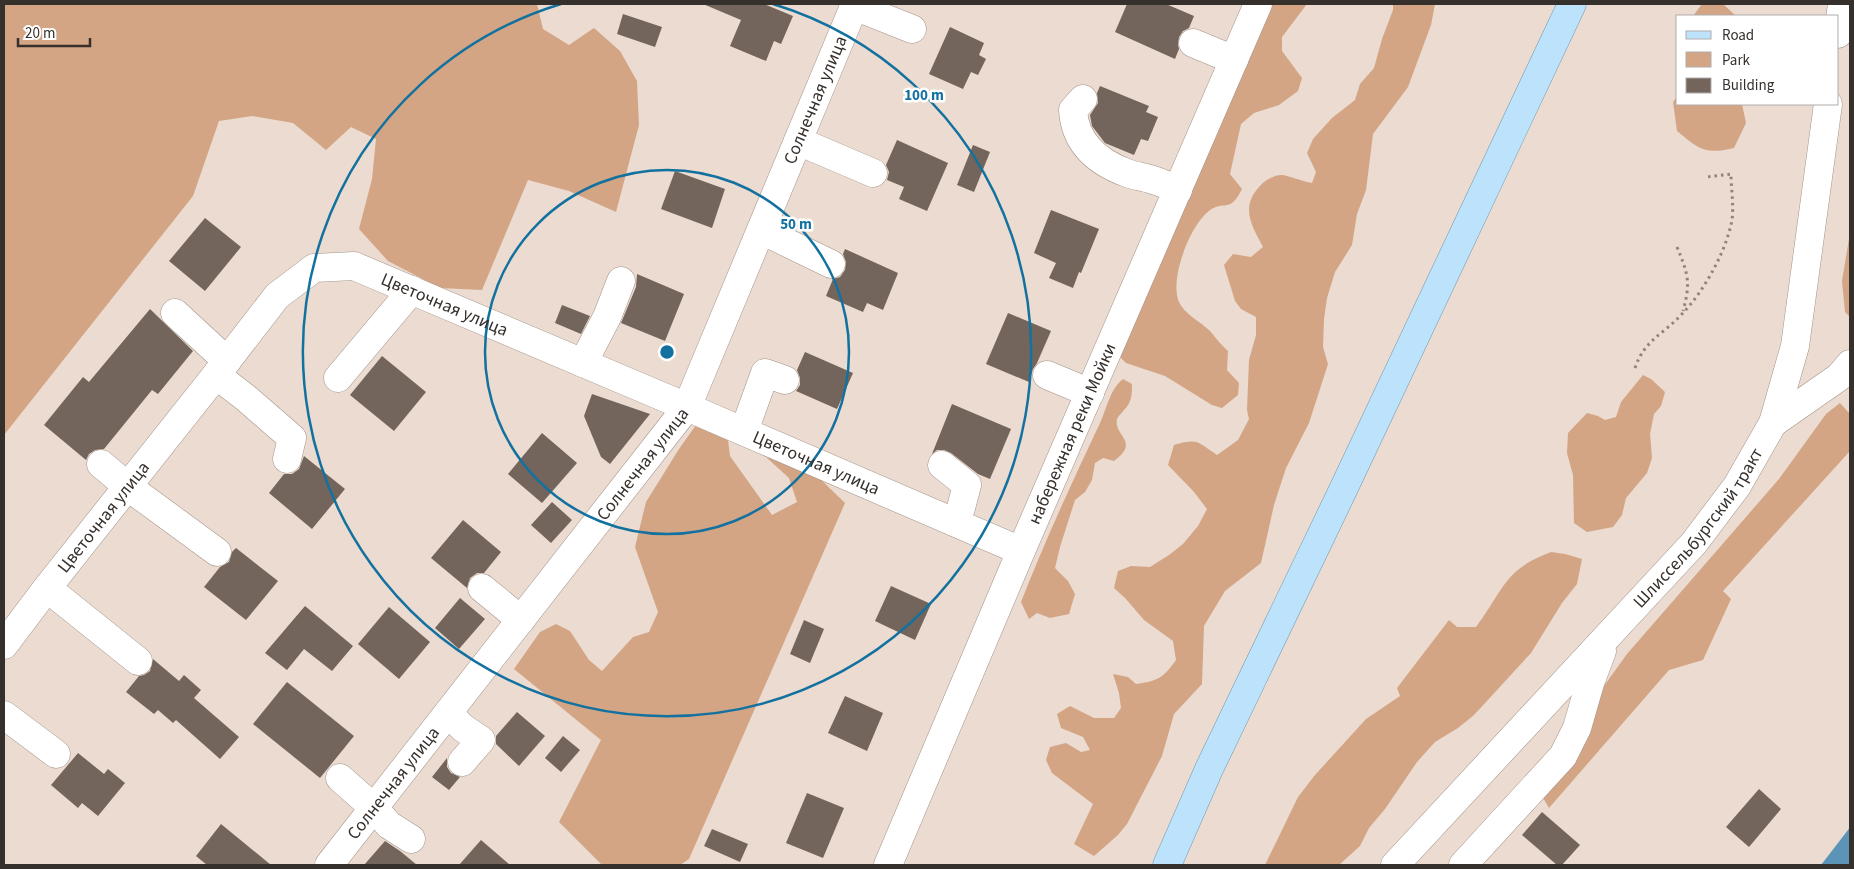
<svg xmlns="http://www.w3.org/2000/svg" width="1854" height="869" font-family="'Source Sans 3',sans-serif">
<style>
.green{fill:#d3a585}
.water{fill:#5b94b7}
.building{fill:#73655c}
.lines{fill:none;stroke-linecap:round;stroke-linejoin:round}
.minor-casing{stroke:#a3948a;stroke-width:29}
.major-casing{stroke:#7098b1;stroke-width:29}
.path{stroke:#8f847d;stroke-width:3;stroke-dasharray:2.5 4;stroke-linecap:butt}
.minor{stroke:#fff;stroke-width:28}
.major{stroke:#bce3fb;stroke-width:28}
.ring{fill:none;stroke:#12719f;stroke-width:2.5}
.labels{text-anchor:middle;dominant-baseline:central;stroke-width:5;stroke-linejoin:round;paint-order:stroke}
.street-label{font-size:18px;fill:#36302c;stroke:#fff}
.centre{fill:#12719f;stroke:#fff;stroke-width:2.5}
.ring-label{font-size:15px;text-anchor:middle;font-weight:bold;fill:#12719f;stroke:#fff;stroke-width:5;stroke-linejoin:round;paint-order:stroke}
</style>
<rect width="100%" height="100%" fill="#ebdbd0"/>
<g class="green">
<path d="M 4,4 L 537,4 L 543,29 L 569,45 L 594,28 L 620,51 L 637,81 L 639,125 L 616,212 L 569,191 L 528,180 L 482,290 L 440,288 L 388,261 L 359,229 L 372,179 L 376,139 L 351,127 L 326,150 L 293,123 L 252,116 L 219,121 L 193,196 L 4,435 Z"/>
<path d="M 1263,4 L 1307,4 L 1282,37 L 1282,51 L 1302,78 L 1298,91 L 1279,105 L 1254,113 L 1241,124 L 1230,174 L 1242,189 C 1229,215 1224,199 1209,211 C 1190,225 1169,280 1179,302 C 1184,314 1201,322 1210,331 C 1216,338 1221,345 1228,351 L 1227,370 L 1239,383 L 1238,395 L 1222,408 L 1212,405 L 1165,376 L 1126,363 L 1121,358 L 1117,348 Z"/>
<path d="M 1393,4 L 1435,4 L 1431,25 L 1408,87 L 1373,134 L 1366,190 L 1357,214 L 1352,245 L 1335,272 L 1327,298 L 1324,319 L 1323,347 L 1328,364 L 1309,423 L 1286,468 L 1274,505 L 1261,563 L 1225,591 L 1204,626 L 1202,684 L 1174,714 L 1162,756 L 1127,824 L 1118,835 L 1094,856 L 1074,844 L 1093,804 L 1052,773 L 1046,760 L 1050,747 L 1066,743 L 1081,752 L 1090,750 L 1083,737 L 1061,728 L 1057,714 L 1070,706 L 1094,718 L 1114,718 L 1121,708 L 1119,693 L 1113,674 L 1128,677 L 1136,684 C 1158,681 1163,678 1176,660 L 1173,641 L 1144,620 L 1125,598 L 1114,588 L 1118,571 L 1131,566 L 1150,567 L 1169,555 L 1183,544 L 1198,526 L 1207,509 L 1194,492 L 1168,465 L 1174,445 C 1199,438 1197,442 1217,455 L 1238,440 L 1249,419 L 1247,410 L 1249,360 L 1256,335 L 1256,317 L 1241,309 L 1235,301 L 1224,265 L 1233,254 L 1251,257 L 1263,247 C 1252,226 1240,208 1259,187 C 1264,181 1273,175 1282,175 C 1286,175 1305,182 1312,183 L 1316,172 L 1307,153 L 1313,139 L 1332,118 L 1355,100 L 1360,84 L 1374,68 L 1382,39 L 1393,10 Z"/>
<path d="M 1702,4 L 1723,4 L 1736,16 L 1693,16 Z"/>
<path d="M 1678,95 L 1678,104 L 1742,104 L 1746,123 L 1734,148 C 1704,155 1699,149 1677,131 L 1673,102 Z"/>
<path d="M 1850,233 L 1850,317 L 1845,312 L 1842,281 Z"/>
<path d="M 1643,375 L 1651,379 L 1665,392 L 1661,406 L 1654,414 L 1650,434 L 1652,458 L 1647,473 L 1626,498 L 1622,515 L 1613,527 L 1587,532 L 1574,523 L 1573,475 L 1567,453 L 1568,433 L 1587,413 L 1598,416 L 1605,420 L 1616,417 L 1621,402 Z"/>
<path d="M 1123,379 L 1132,384 C 1132,394 1132,402 1124,410 C 1122,413 1118,416 1117,419 C 1113,436 1141,441 1114,461 L 1103,458 L 1095,463 L 1092,480 L 1085,492 L 1075,500 L 1060,547 L 1055,568 L 1068,581 L 1075,594 L 1069,614 L 1050,618 L 1037,613 L 1029,619 L 1021,602 C 1045,541 1072,482 1100,423 C 1107,408 1110,389 1123,379 Z"/>
<path d="M 1840,403 L 1850,414 L 1850,451 L 1723,591 L 1731,599 L 1703,660 L 1669,670 L 1549,808 L 1542,796 L 1560,776 L 1592,727 L 1601,690 L 1627,654 L 1779,479 L 1826,414 Z"/>
<path d="M 696,425 L 712,428 L 728,440 L 730,456 L 772,515 L 797,502 L 789,478 L 767,458 L 774,452 L 816,475 L 845,503 L 689,859 L 680,865 L 602,865 L 559,822 L 601,740 L 514,669 L 540,632 L 556,624 L 570,631 L 589,660 L 602,671 L 633,637 L 649,632 L 658,612 L 635,547 L 646,502 L 679,449 Z"/>
<path d="M 1551,552 L 1565,554 L 1582,559 L 1577,584 L 1562,603 L 1531,653 L 1474,715 L 1458,728 L 1435,742 L 1417,762 L 1385,809 L 1369,828 L 1360,846 L 1339,865 L 1265,865 L 1298,797 L 1315,775 L 1366,719 L 1400,696 L 1397,688 L 1449,620 L 1457,627 L 1476,627 C 1503,591 1504,569 1551,552 Z"/>
</g>
<path class="water" d="M 1850,827 L 1850,865 L 1821,865 L 1848,830 Z"/>
<g class="building">
<path d="M 703,4 L 764,4 L 793,16 L 781,44 L 774,41 L 766,61 L 730,46 L 741,20 Z"/>
<path d="M 1127,4 L 1166,4 L 1194,16 L 1189,28 L 1183,31 L 1179,37 L 1178,45 L 1179,49 L 1175,59 L 1115,32 Z"/>
<path d="M 623,14 L 662,27 L 655,47 L 617,34 Z"/>
<path d="M 950,27 L 984,43 L 979,55 L 986,59 L 978,75 L 971,72 L 963,89 L 929,74 Z"/>
<path d="M 1100,86 L 1149,106 L 1146,112 L 1158,117 L 1148,141 L 1141,139 L 1134,155 L 1105,143 L 1092,126 L 1090,115 L 1098,103 L 1097,93 Z"/>
<path d="M 897,140 L 948,163 L 927,211 L 899,199 L 904,187 L 887,180 L 889,172 L 886,165 Z"/>
<path d="M 973,145 L 990,152 L 974,192 L 957,185 Z"/>
<path d="M 675,171 L 725,189 L 712,228 L 661,209 Z"/>
<path d="M 1051,210 L 1099,229 L 1081,273 L 1079,272 L 1073,288 L 1049,278 L 1056,263 L 1034,253 Z"/>
<path d="M 205,218 L 241,247 L 205,291 L 169,261 Z"/>
<path d="M 845,249 L 898,273 L 883,310 L 867,303 L 863,312 L 826,296 L 833,279 L 840,277 L 845,270 L 846,262 L 843,254 Z"/>
<path d="M 637,274 L 684,294 L 665,341 L 621,323 L 636,287 Z"/>
<path d="M 562,305 L 590,316 L 581,334 L 555,323 Z"/>
<path d="M 150,309 L 193,351 L 158,394 L 152,390 L 104,449 L 95,450 L 89,454 L 86,460 L 44,425 L 83,377 L 89,382 Z"/>
<path d="M 1008,313 L 1051,331 L 1037,363 L 1033,369 L 1029,382 L 986,364 Z"/>
<path d="M 805,352 L 853,373 L 837,409 L 796,391 L 800,385 L 800,378 L 797,370 Z"/>
<path d="M 382,356 L 426,392 L 394,431 L 350,395 Z"/>
<path d="M 592,394 L 650,414 L 610,464 L 601,457 L 584,416 Z"/>
<path d="M 952,404 L 1011,429 L 990,479 L 978,474 L 951,453 L 944,450 L 937,450 L 932,454 Z"/>
<path d="M 542,433 L 577,463 L 542,503 L 508,474 Z"/>
<path d="M 304,456 L 345,489 L 312,529 L 269,493 L 284,474 L 292,474 L 299,469 Z"/>
<path d="M 552,502 L 572,520 L 551,543 L 531,525 Z"/>
<path d="M 463,520 L 501,552 L 484,573 L 477,573 L 470,578 L 467,588 L 431,558 Z"/>
<path d="M 236,548 L 278,581 L 246,620 L 204,587 L 220,567 L 229,562 L 232,552 Z"/>
<path d="M 891,586 L 931,604 L 915,640 L 875,621 Z"/>
<path d="M 460,598 L 485,619 L 459,649 L 435,628 Z"/>
<path d="M 305,606 L 353,646 L 332,671 L 304,649 L 287,670 L 265,653 Z"/>
<path d="M 389,607 L 430,642 L 399,679 L 358,644 Z"/>
<path d="M 804,620 L 824,629 L 810,663 L 790,654 Z"/>
<path d="M 153,659 L 179,681 L 184,675 L 201,690 L 194,698 L 239,737 L 220,759 L 176,720 L 173,723 L 158,710 L 154,714 L 126,692 L 139,676 L 144,675 L 150,671 Z"/>
<path d="M 287,682 L 354,736 L 320,778 L 253,724 Z"/>
<path d="M 845,696 L 883,713 L 867,751 L 828,733 Z"/>
<path d="M 517,712 L 545,736 L 519,766 L 496,744 L 496,736 Z"/>
<path d="M 563,736 L 580,750 L 561,772 L 545,758 Z"/>
<path d="M 78,753 L 104,774 L 108,769 L 125,783 L 98,816 L 82,803 L 78,808 L 51,785 Z"/>
<path d="M 447,758 L 447,767 L 451,773 L 460,777 L 449,790 L 432,777 Z"/>
<path d="M 1759,789 L 1781,809 L 1749,847 L 1726,827 Z"/>
<path d="M 807,793 L 844,808 L 823,858 L 786,843 Z"/>
<path d="M 1542,812 L 1580,845 L 1562,865 L 1557,865 L 1522,835 Z"/>
<path d="M 221,824 L 271,865 L 207,865 L 196,856 Z"/>
<path d="M 712,829 L 748,844 L 740,862 L 704,846 Z"/>
<path d="M 481,840 L 510,865 L 459,865 Z"/>
<path d="M 385,841 L 400,851 L 417,865 L 364,865 Z"/>
</g>
<g class="lines">
<defs>
<g id="minor">
<path d="M 854,6 L 912,29"/>
<path d="M 1838,34 L 1842,4"/>
<path d="M 1193,43 L 1234,60"/>
<path d="M 1083,99 L 1073,110 C 1075,143 1097,162 1127,173 C 1135,176 1144,177 1153,180 C 1161,182 1170,187 1178,190"/>
<path d="M 798,141 L 873,173"/>
<path d="M 761,230 L 831,264"/>
<path d="M 175,313 L 227,361"/>
<path d="M 583,363 L 607,317 L 621,281"/>
<path d="M 216,375 L 246,398 L 292,438 L 287,459"/>
<path d="M 1047,375 L 1090,393"/>
<path d="M 338,378 L 412,290"/>
<path d="M 1773,423 L 1839,377 L 1850,364"/>
<path d="M 744,431 L 765,373 L 785,380"/>
<path d="M 101,464 L 127,486 L 217,552"/>
<path d="M 942,465 L 967,485 L 961,508 L 954,522"/>
<path d="M 47,588 L 138,661"/>
<path d="M 482,588 L 521,620"/>
<path id="s1" d="M 4,645 L 47,588 L 216,375 L 277,296 L 314,268 L 354,266 L 687,407 L 1021,551"/>
<path d="M 448,713 L 463,728 L 481,740 L 462,762"/>
<path d="M 4,715 L 56,754"/>
<path d="M 340,778 L 374,808 L 389,825 L 411,839"/>
<path id="s2" d="M 329,865 L 687,407 L 855,4"/>
<path id="s3" d="M 888,865 L 1021,551 L 1258,4"/>
<path id="s4" d="M 1395,865 L 1694,543 L 1737,486 L 1773,423 L 1795,346 L 1828,104"/>
<path d="M 1463,865 L 1563,756 L 1577,728 L 1590,683 L 1602,651"/>
</g>
<path id="major" d="M 1167,865 L 1209,769 L 1342,492 L 1572,4"/>
</defs>
<use href="#minor" class="minor-casing"/>
<use href="#major" class="major-casing"/>
<g class="path">
<path d="M 1677,247 C 1688,274 1691,282 1683,311"/>
<path d="M 1635,368 C 1645,339 1663,335 1682,314 C 1704,291 1726,252 1732,220 C 1734,205 1731,188 1731,174 L 1707,177"/>
</g>
<use href="#minor" class="minor"/>
<use href="#major" class="major"/>
</g>
<g class="ring">
<circle cx="667" cy="352" r="182"/>
<path d="M773 4A364 364 0 1 1 561 4"/>
</g>
<g class="labels">
<g class="street-label">
<text stroke="none"><textPath href="#s2" startOffset="914">Солнечная улица</textPath></text>
<text stroke="none"><textPath href="#s1" startOffset="628">Цветочная улица</textPath></text>
<text stroke="none"><textPath href="#s3" startOffset="469">набережная реки Мойки</textPath></text>
<text stroke="none"><textPath href="#s1" startOffset="1032">Цветочная улица</textPath></text>
<text stroke="none"><textPath href="#s2" startOffset="509">Солнечная улица</textPath></text>
<text stroke="none"><textPath href="#s1" startOffset="162">Цветочная улица</textPath></text>
<text stroke="none"><textPath href="#s4" startOffset="454">Шлиссельбургский тракт</textPath></text>
<text stroke="none"><textPath href="#s2" startOffset="104">Солнечная улица</textPath></text>
</g>
</g>
<circle cx="667" cy="352" r="8" class="centre"/>
<g class="ring-label">
<text x="924" y="100">100 m</text>
<text x="796" y="229">50 m</text>
</g>
<rect width="1854" height="869" fill="none" stroke="#36302c" stroke-width="10"/>
<rect x="1676" y="15" width="162" height="90" fill="#ffffff" stroke="#afacab"/>
<rect x="1686" y="31" width="25" height="8" fill="#bce3fb" stroke="#afacab"/>
<text x="1722" y="40" font-size="15" fill="#36302c">Road</text>
<rect x="1686" y="52" width="25" height="15" fill="#d3a585" stroke="#afacab"/>
<text x="1722" y="65" font-size="15" fill="#36302c">Park</text>
<rect x="1686" y="78" width="25" height="15" fill="#73655c" stroke="#afacab"/>
<text x="1722" y="90" font-size="15" fill="#36302c">Building</text>
<path d="M18 38v8h72v-8" fill="none" stroke="#36302c" stroke-width="2.5"/>
<text x="25" y="38" font-size="15" fill="#36302c" stroke="#ffffff" stroke-width="4" paint-order="stroke">20 m</text>
</svg>
